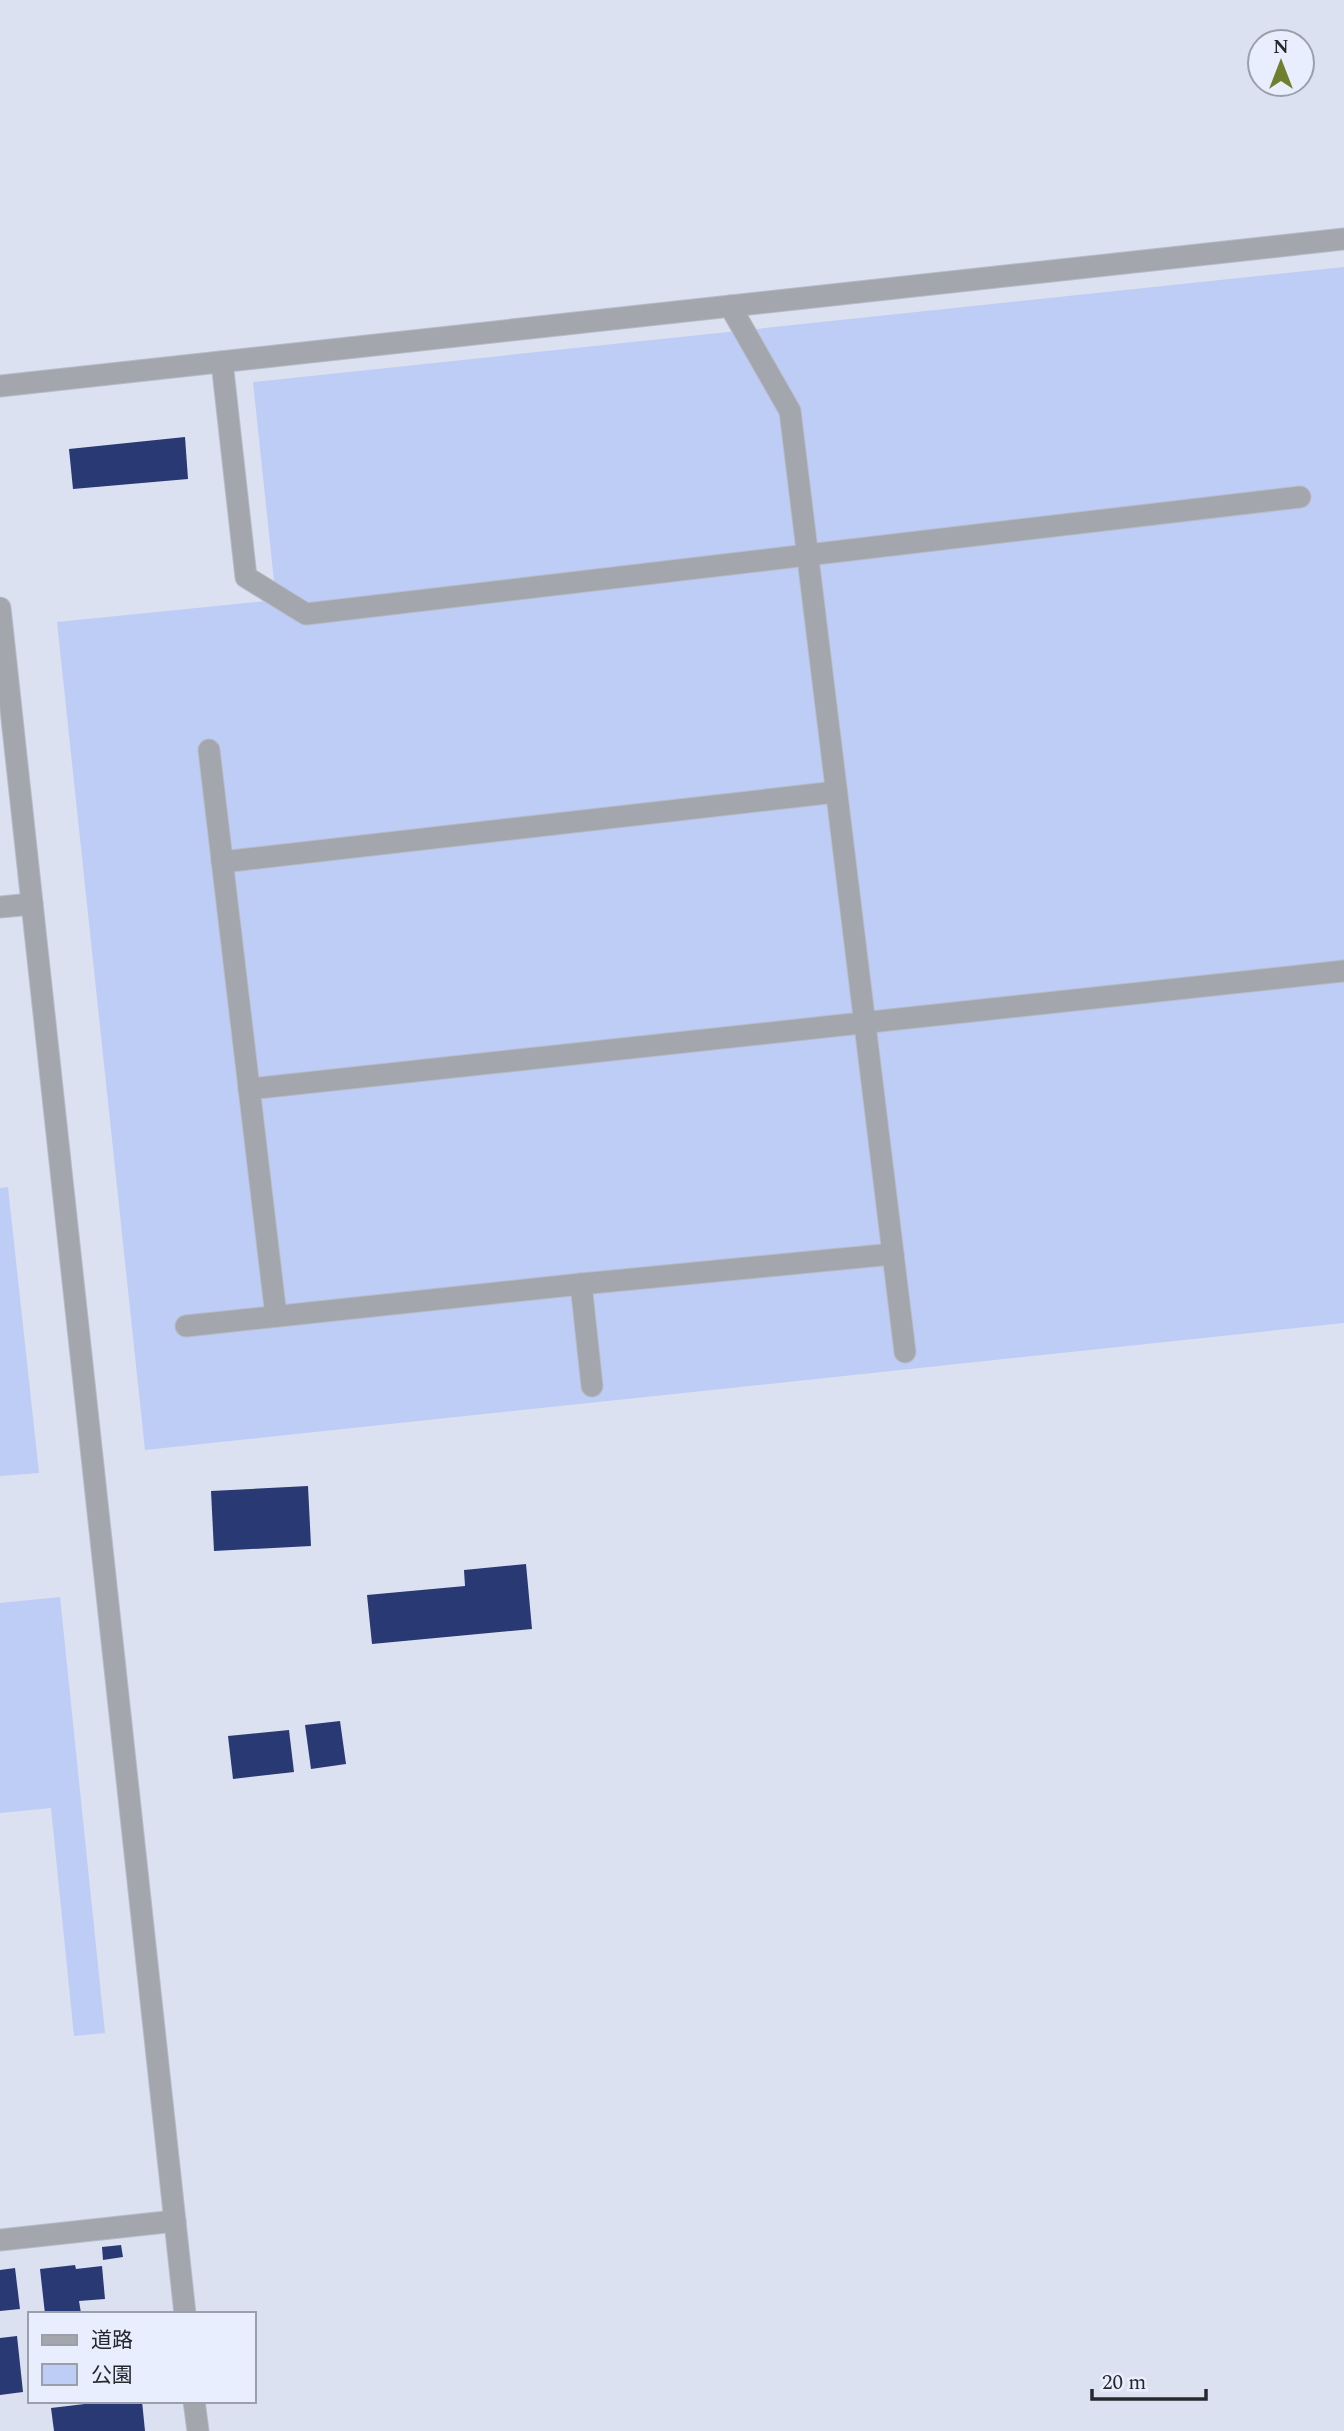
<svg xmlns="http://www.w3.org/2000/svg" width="1344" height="2431" font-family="Spectral,'Noto Sans JP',serif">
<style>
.green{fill:#becdf5}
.building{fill:#293973}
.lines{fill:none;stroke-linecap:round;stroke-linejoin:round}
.minor-casing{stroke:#b7bcc9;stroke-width:23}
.minor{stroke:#a3a6ac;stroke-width:21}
</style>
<rect width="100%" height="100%" fill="#dbe1f0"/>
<g class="green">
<path d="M 1344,267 L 1344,1323 L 145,1450 L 57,622 L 276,600 L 253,382 Z"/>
<path d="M 8,1187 L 39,1473 L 0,1476 L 0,1188 Z"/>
<path d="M 60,1597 L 105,2033 L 74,2036 L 51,1808 L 0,1813 L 0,1603 Z"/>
</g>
<g class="building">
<path d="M 185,437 L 188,479 L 73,489 L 69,449 Z"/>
<path d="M 308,1486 L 311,1546 L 214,1551 L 211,1491 Z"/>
<path d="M 526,1564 L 532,1629 L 372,1644 L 367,1595 L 465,1586 L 464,1570 Z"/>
<path d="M 340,1721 L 346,1764 L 311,1769 L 305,1725 Z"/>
<path d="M 289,1730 L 294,1772 L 233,1779 L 228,1736 Z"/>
<path d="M 121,2245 L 123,2257 L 103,2260 L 102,2247 Z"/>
<path d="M 75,2265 L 76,2269 L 102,2266 L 105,2299 L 79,2301 L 81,2313 L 45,2314 L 40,2269 Z"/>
<path d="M 15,2268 L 20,2309 L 0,2311 L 0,2270 Z"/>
<path d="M 17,2336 L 23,2392 L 0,2395 L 0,2338 Z"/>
<path d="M 110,2401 L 142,2401 L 145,2431 L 54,2431 L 51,2408 Z"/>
</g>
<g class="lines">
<defs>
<g id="minor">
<path d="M 730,306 L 790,411 L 905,1352"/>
<path d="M 222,362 L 246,577 L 306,614 L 1300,497"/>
<path d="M 0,386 L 1344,239"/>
<path d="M 0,608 L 185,2314"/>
<path d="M 209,750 L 276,1316"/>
<path d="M 222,862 L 836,792"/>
<path d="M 0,907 L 32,904"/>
<path d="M 249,1089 L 1344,971"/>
<path d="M 186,1326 L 581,1284"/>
<path d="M 592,1386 L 581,1284 L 893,1254"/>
<path d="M 0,2240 L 175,2221"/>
<path d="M 194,2401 L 198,2431"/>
</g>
</defs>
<use href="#minor" class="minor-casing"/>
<use href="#minor" class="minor"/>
</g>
<rect x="28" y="2312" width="228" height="91" fill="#e8eefd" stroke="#9a9faa" stroke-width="2"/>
<rect x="42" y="2335" width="35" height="10" fill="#a3a6ac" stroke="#9a9faa" stroke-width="2"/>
<text x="91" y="2347" font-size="21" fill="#26282d">道路</text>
<rect x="42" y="2364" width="35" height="21" fill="#becdf5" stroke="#9a9faa" stroke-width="2"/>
<text x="91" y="2382" font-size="21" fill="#26282d">公園</text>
<g transform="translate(1281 63)"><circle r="33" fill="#e8eefd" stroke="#9a9faa" stroke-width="2"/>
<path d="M0-5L12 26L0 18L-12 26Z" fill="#6f7f2d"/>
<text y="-10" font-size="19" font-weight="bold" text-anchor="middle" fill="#26282d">N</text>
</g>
<path d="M1092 2389v10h114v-10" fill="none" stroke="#26282d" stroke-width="3.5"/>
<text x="1102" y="2389" font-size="21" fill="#26282d" stroke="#e8eefd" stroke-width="5" paint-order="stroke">20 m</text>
</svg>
